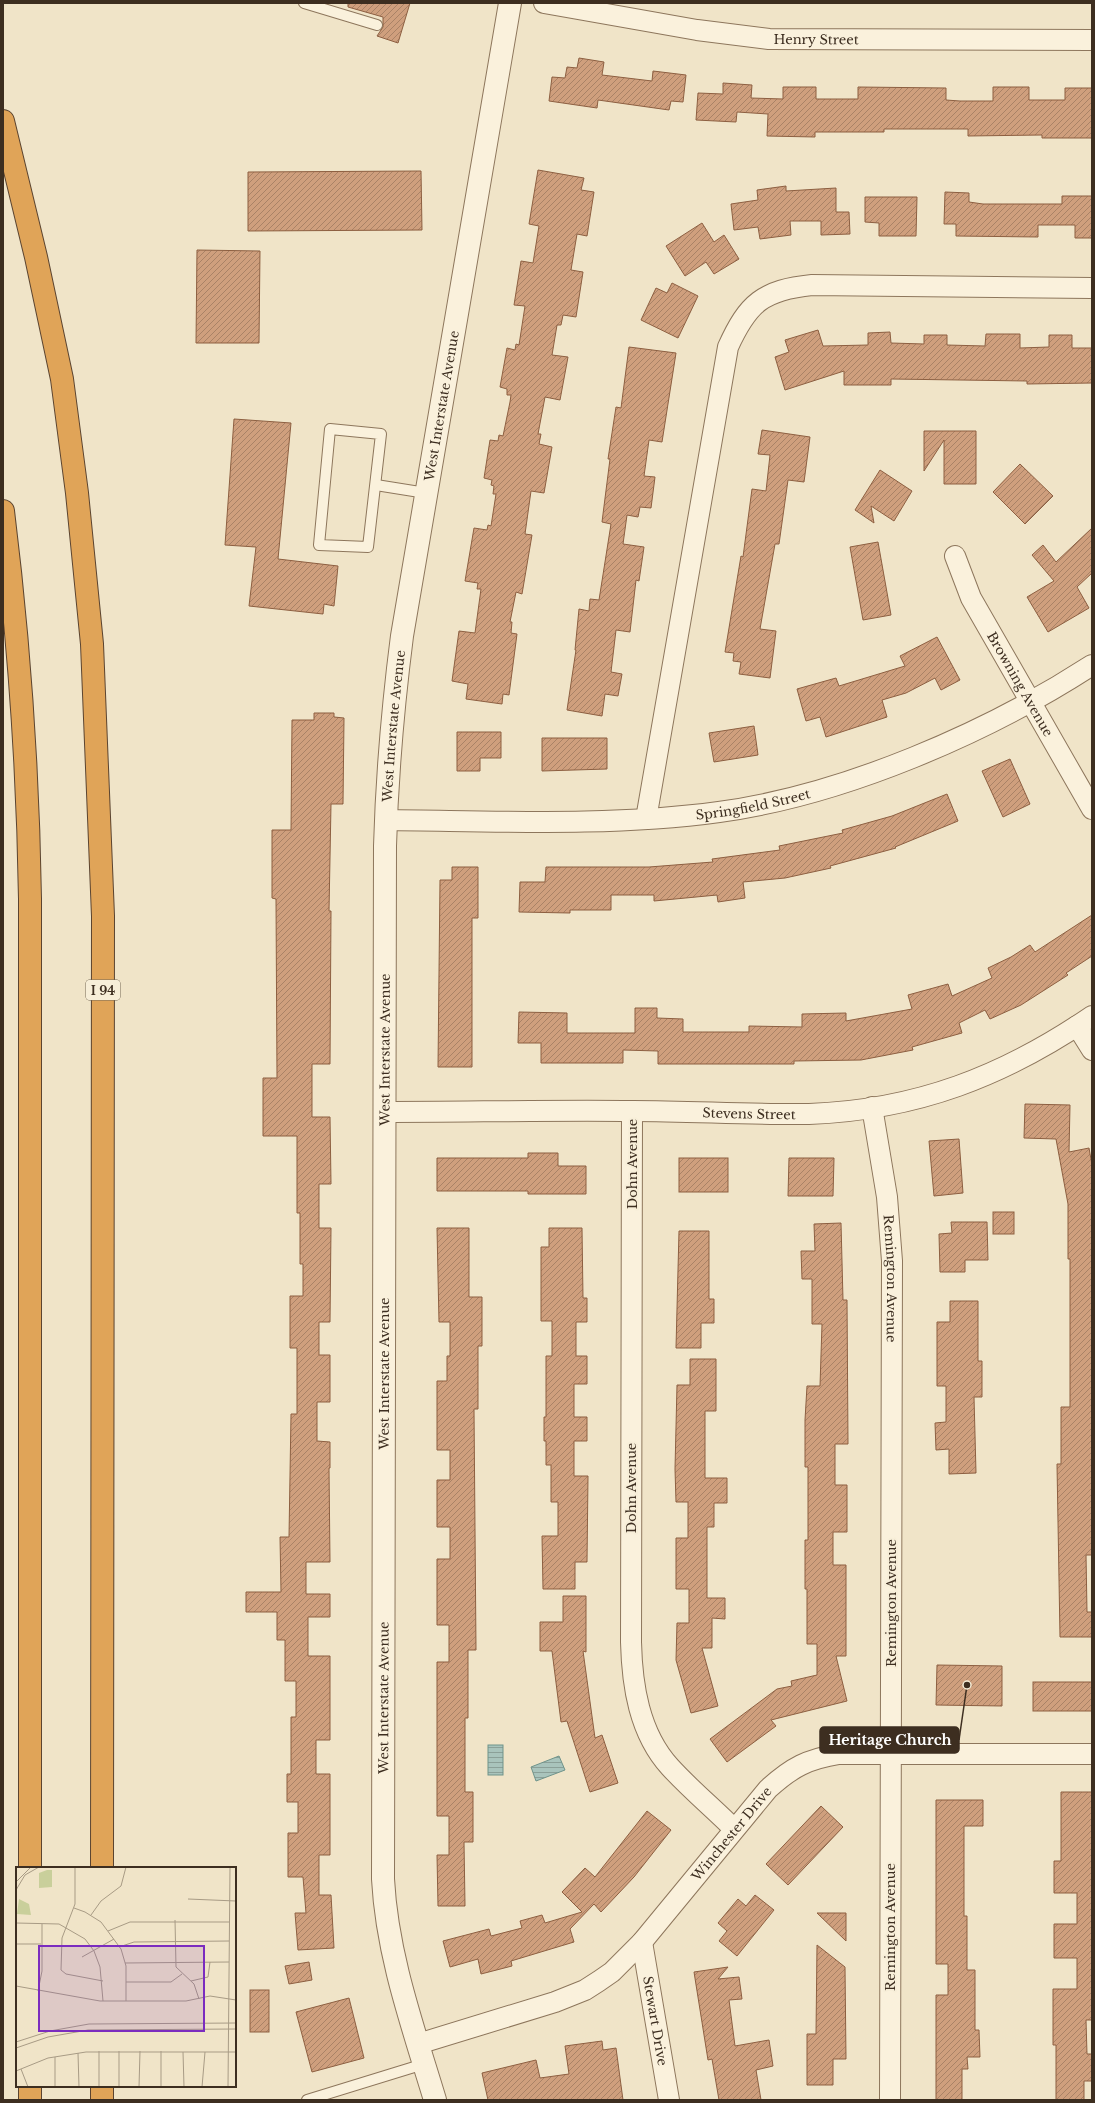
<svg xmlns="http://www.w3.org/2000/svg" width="1095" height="2103" font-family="'Libre Baskerville',serif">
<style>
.water{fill:url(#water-rules);stroke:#6f938a}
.building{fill:url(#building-hatch);stroke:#8d5f41}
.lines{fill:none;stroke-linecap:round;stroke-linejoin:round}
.service-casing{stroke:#8d765c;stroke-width:12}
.minor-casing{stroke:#8d765c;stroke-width:22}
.tertiary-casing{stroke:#8d765c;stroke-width:24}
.motorway-casing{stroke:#5b4430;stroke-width:24}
.service{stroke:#faf1dc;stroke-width:10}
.minor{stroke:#faf1dc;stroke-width:20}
.tertiary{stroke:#faf1dc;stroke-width:22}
.motorway{stroke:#e0a458;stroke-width:22}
.labels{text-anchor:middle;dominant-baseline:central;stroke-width:4;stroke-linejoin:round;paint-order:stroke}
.shield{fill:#f7eed8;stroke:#756857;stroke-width:1}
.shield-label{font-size:12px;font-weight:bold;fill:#3d2e20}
.street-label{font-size:13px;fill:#3d2e20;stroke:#f7eed8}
.inset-road{fill:none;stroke:#a89b85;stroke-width:1}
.view{fill:#7b2cbf;fill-opacity:0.15;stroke:#7b2cbf;stroke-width:2}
.inset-edge{fill:none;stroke:#3d2e20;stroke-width:2}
.leader{fill:none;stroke:#3d2e20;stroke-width:1.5}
.callout-dot{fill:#3d2e20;stroke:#f7eed8;stroke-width:1.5}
.callout{fill:#3d2e20;stroke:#3d2e20;stroke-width:1.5}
.callout-label{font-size:14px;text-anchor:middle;font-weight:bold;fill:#fff}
</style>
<defs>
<pattern id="water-rules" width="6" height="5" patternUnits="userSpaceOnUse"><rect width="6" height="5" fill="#a9c4bc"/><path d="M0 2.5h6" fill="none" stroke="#8ba098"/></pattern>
<pattern id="building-hatch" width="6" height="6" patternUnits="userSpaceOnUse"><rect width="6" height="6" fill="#cf9f7d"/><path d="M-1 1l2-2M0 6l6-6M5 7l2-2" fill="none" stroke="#a98266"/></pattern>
</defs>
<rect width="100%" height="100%" fill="#f0e4c8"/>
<g class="water">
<rect x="488" y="1745" width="15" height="30"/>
<path d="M 559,1756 L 565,1770 L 536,1781 L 531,1767 Z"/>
</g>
<g class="building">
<path d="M 348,3 L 410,3 L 398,43 L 377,36 L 383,27 L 383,17 L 348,7 Z"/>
<path d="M 579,58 L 604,62 L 602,75 L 652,81 L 653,71 L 686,75 L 683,102 L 671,101 L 669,110 L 598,100 L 597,108 L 549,101 L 552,77 L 565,78 L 567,67 L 577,68 Z"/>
<path d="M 723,83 L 752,85 L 751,98 L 783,99 L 783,87 L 816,87 L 816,99 L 858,99 L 858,87 L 946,88 L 946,100 L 960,101 L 993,101 L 993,87 L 1029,87 L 1029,100 L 1065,100 L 1065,88 L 1092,88 L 1092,138 L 1042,138 L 1042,135 L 968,136 L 968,129 L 884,129 L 884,132 L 815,132 L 815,137 L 767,136 L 768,114 L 737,112 L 736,122 L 696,120 L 698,93 L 723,94 Z"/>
<path d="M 538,170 L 584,178 L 581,190 L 594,192 L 587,236 L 577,234 L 571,270 L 583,272 L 576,317 L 563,315 L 561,325 L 557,325 L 552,355 L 568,357 L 560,400 L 545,397 L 538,434 L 541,434 L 539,444 L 552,447 L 544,493 L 531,491 L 525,534 L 532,535 L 522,594 L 516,592 L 510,622 L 512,622 L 511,633 L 517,634 L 509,695 L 503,694 L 502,704 L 466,699 L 468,684 L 452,681 L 459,631 L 475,633 L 481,589 L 477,589 L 478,583 L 465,581 L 474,528 L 487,530 L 488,525 L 491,526 L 496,494 L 493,494 L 494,486 L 491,485 L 492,480 L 484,478 L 490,440 L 498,441 L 499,435 L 503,436 L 510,402 L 511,395 L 507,395 L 507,389 L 500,387 L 507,348 L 515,350 L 516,344 L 519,345 L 525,306 L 514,305 L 521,261 L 533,263 L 539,226 L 529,224 Z"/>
<path d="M 421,171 L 422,230 L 248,231 L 248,172 Z"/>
<path d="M 786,186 L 786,191 L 836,188 L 836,212 L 849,212 L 850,234 L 821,235 L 821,221 L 790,221 L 791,235 L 760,239 L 758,227 L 734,230 L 731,204 L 758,200 L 757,190 Z"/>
<path d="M 945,192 L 969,193 L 969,202 L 983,204 L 1062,204 L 1062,196 L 1092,196 L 1092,238 L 1075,238 L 1075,225 L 1038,225 L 1038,237 L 956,236 L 956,224 L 944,224 Z"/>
<path d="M 865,197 L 917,197 L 916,236 L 879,236 L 879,223 L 865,222 Z"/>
<path d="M 702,223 L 714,242 L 724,235 L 739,259 L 714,274 L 706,262 L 685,276 L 666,246 Z"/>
<path d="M 197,250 L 260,251 L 259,343 L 196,343 Z"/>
<path d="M 672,283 L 698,296 L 678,338 L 641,320 L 656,288 L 667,293 Z"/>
<path d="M 818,330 L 823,346 L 868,345 L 868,333 L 890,332 L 891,343 L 924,344 L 924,335 L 947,335 L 947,345 L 985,346 L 986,334 L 1020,334 L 1020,348 L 1049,347 L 1049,335 L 1072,335 L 1072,348 L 1092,348 L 1092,383 L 1027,384 L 1027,381 L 891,379 L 891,385 L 844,385 L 844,371 L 785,390 L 775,357 L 789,352 L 785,340 Z"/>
<path d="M 629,347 L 676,353 L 662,442 L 649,440 L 644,476 L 655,477 L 651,508 L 640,507 L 638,517 L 627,515 L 623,544 L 644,547 L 639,581 L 636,580 L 630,632 L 616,630 L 611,672 L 622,674 L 618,696 L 605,694 L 602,716 L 567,710 L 576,650 L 575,650 L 579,609 L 589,611 L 590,599 L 599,600 L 611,524 L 602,522 L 610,459 L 608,459 L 616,407 L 621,408 Z"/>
<path d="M 234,419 L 291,423 L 278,559 L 338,566 L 334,606 L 324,604 L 323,614 L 249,606 L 256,547 L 225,545 Z"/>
<path d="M 762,430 L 810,437 L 804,482 L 788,480 L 779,544 L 775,544 L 760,629 L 776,631 L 770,678 L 739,674 L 741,662 L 733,661 L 734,653 L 725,652 L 741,556 L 743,557 L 752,489 L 766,491 L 770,455 L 758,454 Z"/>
<path d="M 924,431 L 976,431 L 976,484 L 944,484 L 944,440 L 924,471 Z"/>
<path d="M 1020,464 L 1053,496 L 1025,524 L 993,492 Z"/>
<path d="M 880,470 L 912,491 L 894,521 L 871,506 L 874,523 L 855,510 Z"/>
<path d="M 1092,528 L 1092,573 L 1077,587 L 1089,608 L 1048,632 L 1027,597 L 1054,581 L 1032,555 L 1043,545 L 1056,562 Z"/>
<path d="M 878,542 L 891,615 L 863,620 L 850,547 Z"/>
<path d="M 937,637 L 960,680 L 941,690 L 935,678 L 906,693 L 882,700 L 887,717 L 826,737 L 820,717 L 806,721 L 797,689 L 836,678 L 839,686 L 905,666 L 900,656 Z"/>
<path d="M 314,713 L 334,713 L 334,717 L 344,718 L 343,804 L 331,804 L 329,911 L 331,911 L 330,1064 L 312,1064 L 312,1117 L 330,1117 L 331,1184 L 319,1184 L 319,1228 L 331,1228 L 330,1322 L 319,1322 L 319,1355 L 330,1355 L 330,1402 L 317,1402 L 317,1441 L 330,1442 L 330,1468 L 329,1468 L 330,1562 L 306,1562 L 306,1594 L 330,1594 L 330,1617 L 308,1617 L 308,1656 L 330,1656 L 330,1740 L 316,1740 L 316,1774 L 330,1774 L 330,1855 L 319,1855 L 319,1895 L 331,1895 L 334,1948 L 298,1950 L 295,1913 L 306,1913 L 303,1877 L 288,1877 L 288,1833 L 298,1833 L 298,1802 L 287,1802 L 287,1774 L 291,1774 L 291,1717 L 296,1717 L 296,1681 L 285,1681 L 285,1640 L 277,1640 L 277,1612 L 246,1612 L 246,1592 L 281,1592 L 280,1537 L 289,1537 L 291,1414 L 297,1414 L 297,1348 L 290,1348 L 290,1296 L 303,1296 L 303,1264 L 300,1264 L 300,1213 L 297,1213 L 297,1136 L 263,1136 L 263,1078 L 277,1078 L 276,899 L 272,898 L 272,830 L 291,830 L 292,720 L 314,720 Z"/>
<path d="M 754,726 L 758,755 L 714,762 L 709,733 Z"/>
<path d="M 457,732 L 501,732 L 501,758 L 480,758 L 480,771 L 457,771 Z"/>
<path d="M 542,738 L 607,738 L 607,769 L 542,771 Z"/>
<path d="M 1010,759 L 1030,804 L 1003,817 L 982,771 Z"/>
<path d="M 947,794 L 958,821 L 895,847 L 896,848 L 830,866 L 831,868 L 785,878 L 743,882 L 745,898 L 718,902 L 717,895 L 654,901 L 654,895 L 611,895 L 611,910 L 570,910 L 570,913 L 519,912 L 520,882 L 545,882 L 546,867 L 649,867 L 713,862 L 712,859 L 780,850 L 779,846 L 843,833 L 842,830 L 892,816 Z"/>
<path d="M 452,867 L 478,867 L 478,918 L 472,918 L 472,1067 L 438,1067 L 440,880 L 452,880 Z"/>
<path d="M 1092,915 L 1092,956 L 1066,973 L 1068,975 L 1021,1005 L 990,1019 L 985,1010 L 959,1023 L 962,1033 L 912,1047 L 913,1050 L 861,1060 L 794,1061 L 794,1064 L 658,1064 L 658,1051 L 623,1050 L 623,1063 L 541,1063 L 541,1043 L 518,1043 L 519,1012 L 567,1013 L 567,1033 L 635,1033 L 635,1008 L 657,1008 L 657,1018 L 683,1019 L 683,1032 L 749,1032 L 749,1026 L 802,1027 L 802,1014 L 846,1013 L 846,1021 L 912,1009 L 908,995 L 948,984 L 952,996 L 992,978 L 988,968 L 1011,957 L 1030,945 L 1035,952 Z"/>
<path d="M 1025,1104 L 1070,1105 L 1069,1152 L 1089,1148 L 1092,1165 L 1092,1555 L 1086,1555 L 1087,1612 L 1092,1612 L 1092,1637 L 1060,1637 L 1057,1464 L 1061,1464 L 1061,1407 L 1070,1407 L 1070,1259 L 1068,1259 L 1068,1204 L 1056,1139 L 1024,1138 Z"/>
<path d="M 959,1139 L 963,1193 L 934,1196 L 929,1141 Z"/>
<path d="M 528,1153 L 558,1153 L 558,1166 L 586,1166 L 586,1194 L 528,1194 L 528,1191 L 437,1191 L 437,1158 L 528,1158 Z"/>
<rect x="679" y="1158" width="49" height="34"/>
<path d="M 789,1158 L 834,1158 L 833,1196 L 788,1196 Z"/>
<rect x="993" y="1212" width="21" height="22"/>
<path d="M 951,1222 L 987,1222 L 988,1260 L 965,1260 L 965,1272 L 940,1272 L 939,1234 L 952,1233 Z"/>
<path d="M 841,1223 L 843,1300 L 847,1300 L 848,1444 L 835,1444 L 835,1485 L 847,1485 L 847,1532 L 833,1532 L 833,1565 L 846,1565 L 846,1656 L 836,1656 L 847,1701 L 771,1720 L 776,1726 L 727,1762 L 710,1739 L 777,1689 L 792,1686 L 791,1681 L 817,1675 L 817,1644 L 807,1644 L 807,1589 L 805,1589 L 805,1540 L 808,1540 L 808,1467 L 805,1467 L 805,1420 L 807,1386 L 820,1386 L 822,1324 L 812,1324 L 812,1279 L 802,1279 L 801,1251 L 815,1251 L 814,1224 Z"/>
<path d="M 437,1228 L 469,1228 L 469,1297 L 482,1297 L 482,1346 L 478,1346 L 478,1409 L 474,1409 L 476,1650 L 468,1650 L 468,1718 L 465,1718 L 465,1792 L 473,1792 L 473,1842 L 464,1842 L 465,1906 L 438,1906 L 437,1855 L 449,1855 L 449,1816 L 437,1816 L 437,1662 L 449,1662 L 449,1625 L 437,1625 L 437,1559 L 450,1559 L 450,1527 L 437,1527 L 437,1480 L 450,1480 L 450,1450 L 437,1450 L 437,1381 L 447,1381 L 447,1356 L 450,1356 L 450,1322 L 439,1322 Z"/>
<path d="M 549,1228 L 582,1228 L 583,1298 L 587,1298 L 587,1322 L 576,1322 L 576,1356 L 587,1356 L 587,1384 L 574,1384 L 574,1417 L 587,1417 L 587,1441 L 574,1441 L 574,1476 L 588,1476 L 587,1562 L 575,1562 L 575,1589 L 543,1589 L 542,1536 L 558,1536 L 558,1502 L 551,1502 L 551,1465 L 546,1465 L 546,1441 L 544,1441 L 544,1417 L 546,1417 L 546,1356 L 552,1356 L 552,1321 L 541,1321 L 541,1247 L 549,1247 Z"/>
<path d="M 679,1231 L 709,1231 L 709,1299 L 714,1299 L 714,1323 L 701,1323 L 701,1348 L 676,1348 Z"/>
<path d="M 950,1301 L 978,1301 L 978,1361 L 982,1361 L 982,1397 L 974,1397 L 976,1473 L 949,1474 L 949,1449 L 936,1450 L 935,1423 L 946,1422 L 946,1386 L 937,1386 L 937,1322 L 950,1322 Z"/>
<path d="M 690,1359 L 716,1359 L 716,1411 L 705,1411 L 705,1478 L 727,1478 L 727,1503 L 714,1503 L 714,1527 L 707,1527 L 707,1598 L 725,1598 L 725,1619 L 712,1618 L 712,1648 L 702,1648 L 718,1706 L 691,1713 L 676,1660 L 677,1623 L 689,1623 L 689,1589 L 676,1589 L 676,1538 L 688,1538 L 688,1502 L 676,1502 L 675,1469 L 677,1385 L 690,1385 Z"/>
<path d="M 563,1596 L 586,1596 L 586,1652 L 583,1651 L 595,1738 L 602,1735 L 618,1783 L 590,1792 L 567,1721 L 561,1722 L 552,1651 L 540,1651 L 540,1622 L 563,1622 Z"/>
<path d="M 937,1665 L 1002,1666 L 1002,1706 L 936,1705 Z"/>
<rect x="1033" y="1682" width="59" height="29"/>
<path d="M 1061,1792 L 1092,1792 L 1092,2020 L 1086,2020 L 1087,2054 L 1092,2054 L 1092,2081 L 1084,2081 L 1084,2100 L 1056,2100 L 1056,2045 L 1053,2045 L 1053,1989 L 1077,1989 L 1077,1958 L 1054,1958 L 1054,1924 L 1077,1924 L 1077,1893 L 1054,1893 L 1054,1861 L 1061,1861 Z"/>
<path d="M 936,1800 L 983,1800 L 983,1826 L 964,1826 L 964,1916 L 967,1916 L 967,1970 L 975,1970 L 975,2030 L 979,2030 L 980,2057 L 967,2057 L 968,2069 L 962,2069 L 962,2100 L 936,2100 L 936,1995 L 948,1995 L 948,1964 L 936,1964 Z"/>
<path d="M 821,1806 L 843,1827 L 788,1885 L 766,1864 Z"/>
<path d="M 647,1811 L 671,1830 L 634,1877 L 601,1912 L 594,1904 L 570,1929 L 574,1942 L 511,1961 L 512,1966 L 481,1974 L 478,1959 L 450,1967 L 443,1941 L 489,1929 L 491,1936 L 522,1928 L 520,1921 L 542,1915 L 545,1923 L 582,1912 L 562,1892 L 585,1868 L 595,1877 Z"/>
<path d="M 755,1895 L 774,1910 L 737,1956 L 719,1941 L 727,1931 L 718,1923 L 738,1899 L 746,1906 Z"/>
<path d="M 817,1913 L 846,1913 L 846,1941 Z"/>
<path d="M 817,1945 L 845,1967 L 846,2059 L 833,2059 L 833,2085 L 807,2085 L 807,2034 L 816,2034 Z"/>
<path d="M 309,1962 L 312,1980 L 289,1984 L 285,1966 Z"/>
<path d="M 728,1967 L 718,1979 L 739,1977 L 742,1999 L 729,2000 L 735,2046 L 769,2040 L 773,2066 L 756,2070 L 761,2100 L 719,2100 L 712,2059 L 708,2060 L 694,1972 Z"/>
<rect x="250" y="1990" width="19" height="42"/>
<path d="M 349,1998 L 364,2058 L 312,2072 L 296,2012 Z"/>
<path d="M 602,2041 L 603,2050 L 616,2048 L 623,2100 L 488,2100 L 482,2073 L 536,2060 L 540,2078 L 569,2074 L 565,2046 Z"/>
</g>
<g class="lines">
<defs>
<g id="service">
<path d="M 304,3 L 377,25"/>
<path d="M 330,429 L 381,434 L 368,547 L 319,545 Z"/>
<path d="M 376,485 L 426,493"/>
<path d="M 307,2100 L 424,2064"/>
</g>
<g id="minor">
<path id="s1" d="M 544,3 L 697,30 L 769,39 L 1092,40"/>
<path id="s2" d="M 955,556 L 971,598 L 1092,809"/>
<path d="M 646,819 L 728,347 C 748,303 763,290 812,285 L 1092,288"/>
<path id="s3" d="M 386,820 C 496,821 609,827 719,812 C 844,795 987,733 1092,665"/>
<path d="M 1077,1026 L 1092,1050"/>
<path id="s4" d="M 872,1107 L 887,1197 L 892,1261 L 890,2100"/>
<path d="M 632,1111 L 631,1642 C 632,1685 639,1733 670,1767 C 690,1789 713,1808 734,1829"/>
<path id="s5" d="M 384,1112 C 467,1112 550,1110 633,1111 C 692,1111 751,1115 809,1114 C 917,1110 1004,1076 1092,1016"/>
<path id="s6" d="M 642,1942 L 669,2100"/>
<path id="s7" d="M 418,2044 L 555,2002 L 585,1990 L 599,1981 L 612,1972 L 642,1942 L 768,1789 C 792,1767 808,1759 839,1754 L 1092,1754"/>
</g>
<g id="tertiary">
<path id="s8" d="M 435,2100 C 413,2027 387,1955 383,1879 L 385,846 C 387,776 393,706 402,636 L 510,3"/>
</g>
<g id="motorway">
<path d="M 3,121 L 36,257 L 62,379 L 77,493 L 92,644 L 103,916 L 102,1868"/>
<path d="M 3,511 C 19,640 28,769 30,899 L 30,1868"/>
<path d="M 102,2086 L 102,2100"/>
<path d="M 30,2100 L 30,2086"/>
</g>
</defs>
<use href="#service" class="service-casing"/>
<use href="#minor" class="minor-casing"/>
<use href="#tertiary" class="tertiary-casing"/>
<use href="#motorway" class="motorway-casing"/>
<use href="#service" class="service"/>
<use href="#minor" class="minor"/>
<use href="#tertiary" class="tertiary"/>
<use href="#motorway" class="motorway"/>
</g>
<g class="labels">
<rect class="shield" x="86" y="980" width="34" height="20" rx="3"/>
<g class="shield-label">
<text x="103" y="990">I 94</text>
</g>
<g class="street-label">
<text stroke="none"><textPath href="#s1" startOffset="275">Henry Street</textPath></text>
<text stroke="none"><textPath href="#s8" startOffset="1705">West Interstate Avenue</textPath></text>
<text stroke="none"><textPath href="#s2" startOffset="144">Browning Avenue</textPath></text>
<text stroke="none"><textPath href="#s8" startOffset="1381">West Interstate Avenue</textPath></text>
<text stroke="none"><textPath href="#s3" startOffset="368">Springfield Street</textPath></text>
<text stroke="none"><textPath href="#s8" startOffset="1057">West Interstate Avenue</textPath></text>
<text stroke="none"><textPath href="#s5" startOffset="365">Stevens Street</textPath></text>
<text transform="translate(632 1164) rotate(-90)">Dohn Avenue</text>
<text stroke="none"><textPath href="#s4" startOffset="173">Remington Avenue</textPath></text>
<text stroke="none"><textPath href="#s8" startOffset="733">West Interstate Avenue</textPath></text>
<text transform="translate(631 1488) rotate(-90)">Dohn Avenue</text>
<text transform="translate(891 1603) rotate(-90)">Remington Avenue</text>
<text stroke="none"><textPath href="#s8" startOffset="409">West Interstate Avenue</textPath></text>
<text stroke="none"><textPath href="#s7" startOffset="391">Winchester Drive</textPath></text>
<text transform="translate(890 1927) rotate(-90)">Remington Avenue</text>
<text stroke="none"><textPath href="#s6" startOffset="80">Stewart Drive</textPath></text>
</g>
</g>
<g transform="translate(16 1867)">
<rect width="220" height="220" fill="#f0e4c8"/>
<path d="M 31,3 L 36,3 L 36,20 L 23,21 L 23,6 ZM 3,32 L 13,37 L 15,48 L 1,47 Z" fill="#c9cf9b"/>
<path class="inset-road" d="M 59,0 L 59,37 L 46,71 L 45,103 L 50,107 L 87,114M 0,15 L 15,0M 0,23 L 9,8 L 23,0M 172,32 L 220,34M 58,41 L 69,45 L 85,55 L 105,82 L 110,99 L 110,134M 75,48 L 85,34 L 105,19 L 110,0M 159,53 L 160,100 L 178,117 L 183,132M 0,56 L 43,57 L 69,72 L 78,84 L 84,100 L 87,134M 92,64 L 114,55 L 213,55M 0,77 L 25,77M 103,80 L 118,75 L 213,74M 66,90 L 98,72M 109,96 L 213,95M 175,114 L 192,110 L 194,95M 110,115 L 155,115 L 166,107M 0,119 L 84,134 L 170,134 L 194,129 L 220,133M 22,124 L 26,104 L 26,57M 0,175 L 34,164 L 73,157 L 220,156M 0,181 L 32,170 L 72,163 L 220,162M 83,184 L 83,220M 167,185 L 168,220M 62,186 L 63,220M 39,190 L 39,220M 5,202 L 12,220M 0,204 L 32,191 L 70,185 L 220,185M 103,220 L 103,184M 123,220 L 124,184M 145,220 L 145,184M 186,220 L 189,185M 212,220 L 214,0"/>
<path class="view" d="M 23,79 L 188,79 L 188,164 L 23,164 Z"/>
<rect width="220" height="220" class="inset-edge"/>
</g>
<path class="leader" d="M967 1685L959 1740"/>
<circle class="callout-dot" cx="967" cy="1685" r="4"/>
<rect class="callout" x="820" y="1727" width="139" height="26" rx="4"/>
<g class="callout-label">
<text x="890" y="1745">Heritage Church</text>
</g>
<rect width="1095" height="2103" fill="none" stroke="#3d2e20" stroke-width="8"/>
</svg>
